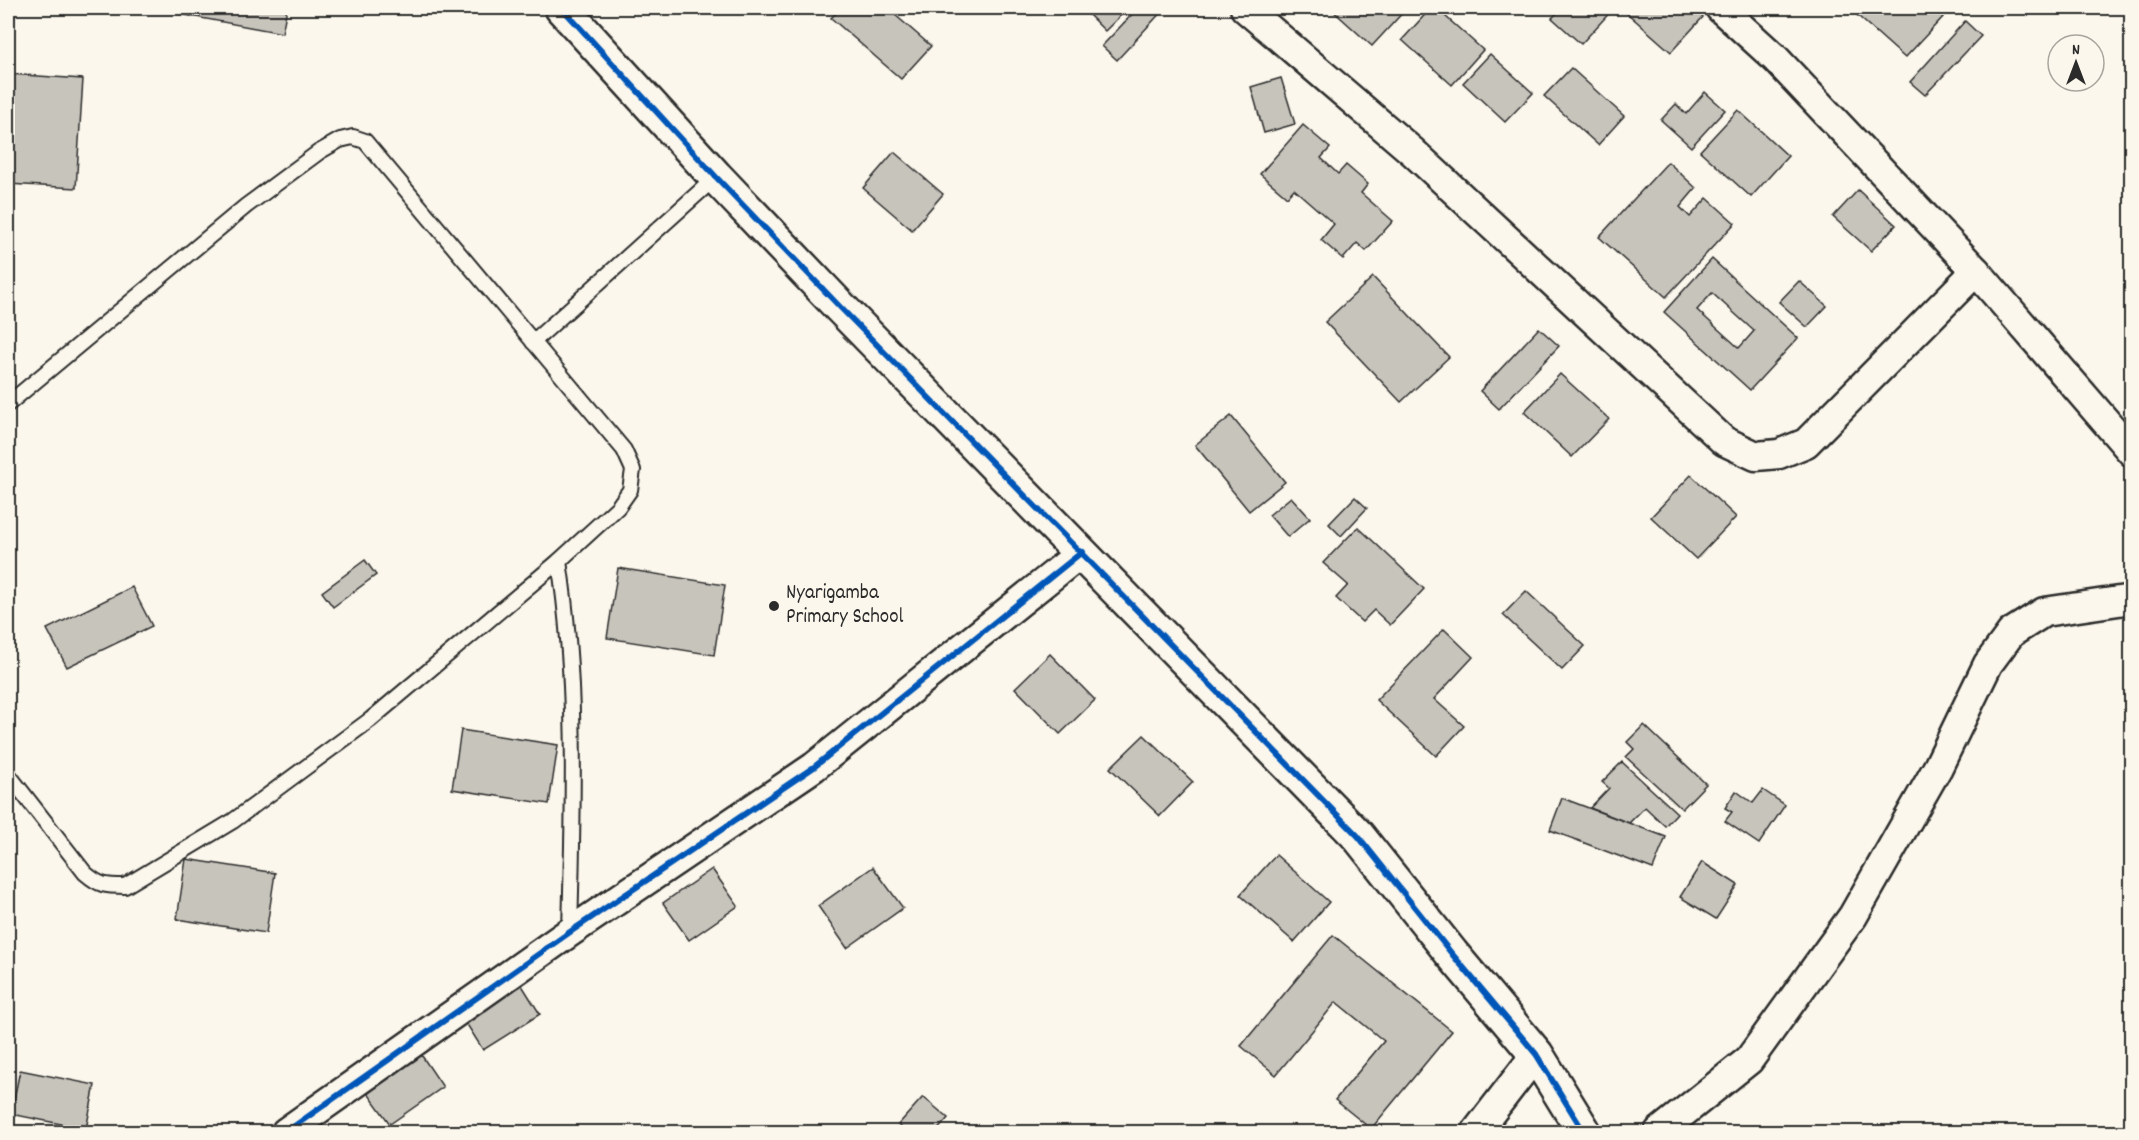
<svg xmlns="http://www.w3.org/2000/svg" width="2139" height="1140" font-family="Dekko,sans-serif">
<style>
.building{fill:#c7c4bc;stroke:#2b2b2b;stroke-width:1.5;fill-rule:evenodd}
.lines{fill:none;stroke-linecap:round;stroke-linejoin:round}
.lane-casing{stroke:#2b2b2b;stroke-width:18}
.street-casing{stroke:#2b2b2b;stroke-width:33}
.secondary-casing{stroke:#2b2b2b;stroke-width:38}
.lane{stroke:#fbf7ec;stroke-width:14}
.street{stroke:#fbf7ec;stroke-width:28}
.secondary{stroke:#fbf7ec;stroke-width:33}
.cycleway-casing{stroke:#fbf7ec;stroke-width:10}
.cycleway{stroke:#0057b8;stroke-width:6}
.poi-dot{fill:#2b2b2b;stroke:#fbf7ec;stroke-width:2}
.labels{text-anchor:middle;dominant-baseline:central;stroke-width:6;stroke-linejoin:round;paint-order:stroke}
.poi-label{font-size:21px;fill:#2b2b2b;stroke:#fbf7ec;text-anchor:start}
</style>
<rect width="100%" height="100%" fill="#fbf7ec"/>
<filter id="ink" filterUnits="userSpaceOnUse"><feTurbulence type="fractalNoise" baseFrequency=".0167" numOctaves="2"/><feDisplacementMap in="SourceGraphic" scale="12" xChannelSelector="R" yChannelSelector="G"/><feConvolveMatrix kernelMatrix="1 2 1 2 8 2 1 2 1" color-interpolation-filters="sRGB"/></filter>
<g filter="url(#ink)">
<g class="building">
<path d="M 175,8 L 287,8 L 282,33 L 174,13 Z"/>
<path d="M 841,8 L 887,8 L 931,46 L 901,79 L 831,18 Z"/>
<path d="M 1092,8 L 1128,8 L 1105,31 L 1087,13 Z"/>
<path d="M 1138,8 L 1165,8 L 1117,60 L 1102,46 Z"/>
<path d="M 1330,8 L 1407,8 L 1372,46 Z"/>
<path d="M 1431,8 L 1436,8 L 1483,50 L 1452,85 L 1402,40 Z"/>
<path d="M 1562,8 L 1614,8 L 1581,44 L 1552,18 Z"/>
<path d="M 1632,8 L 1693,8 L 1703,17 L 1671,52 L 1627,13 Z"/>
<path d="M 1849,8 L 1932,8 L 1943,17 L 1905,58 Z"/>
<path d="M 1965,21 L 1981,36 L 1925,95 L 1910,82 Z"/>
<path d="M 1490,54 L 1533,93 L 1505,122 L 1463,83 Z"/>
<path d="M 1571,68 L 1624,116 L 1598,145 L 1544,96 Z"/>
<path d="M 8,74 L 83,79 L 76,188 L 8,184 Z"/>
<path d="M 1281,78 L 1295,124 L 1264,133 L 1251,87 Z"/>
<path d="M 1705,92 L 1725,110 L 1691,147 L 1661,120 L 1676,104 L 1686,114 Z"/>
<path d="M 1738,110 L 1788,156 L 1751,197 L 1700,151 Z"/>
<path d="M 1303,125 L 1330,148 L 1321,158 L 1338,174 L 1346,165 L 1368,184 L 1361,193 L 1393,221 L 1366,251 L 1357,243 L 1343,259 L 1321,240 L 1334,224 L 1294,189 L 1287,197 L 1260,174 Z"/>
<path d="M 894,152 L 943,194 L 912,230 L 863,188 Z"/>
<path d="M 1668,162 L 1696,188 L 1680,207 L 1690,217 L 1707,198 L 1735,223 L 1666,297 L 1599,237 Z"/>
<path d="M 1858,190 L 1896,225 L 1871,251 L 1833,217 Z"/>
<path d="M 1712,259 L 1798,338 L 1750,390 L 1664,312 ZM 1712,293 L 1754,331 L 1739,348 L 1697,310 Z"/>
<path d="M 1373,277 L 1449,357 L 1401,402 L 1325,322 Z"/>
<path d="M 1799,281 L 1827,306 L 1807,327 L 1779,302 Z"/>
<path d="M 1539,328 L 1559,346 L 1499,409 L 1480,391 Z"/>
<path d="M 1560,374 L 1609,419 L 1572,457 L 1524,412 Z"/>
<path d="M 1231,416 L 1285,482 L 1249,511 L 1195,445 Z"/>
<path d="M 1691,475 L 1736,517 L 1696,559 L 1651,517 Z"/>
<path d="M 1291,497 L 1310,518 L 1288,537 L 1269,515 Z"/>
<path d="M 1355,497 L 1367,508 L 1341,536 L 1329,524 Z"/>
<path d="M 1358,527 L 1424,589 L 1390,625 L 1374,610 L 1362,622 L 1336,598 L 1348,585 L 1323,563 Z"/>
<path d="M 365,560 L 376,575 L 333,607 L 322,592 Z"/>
<path d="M 618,568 L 725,585 L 714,655 L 607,638 Z"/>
<path d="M 132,587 L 152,626 L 67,667 L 47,629 Z"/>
<path d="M 1526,591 L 1585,646 L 1562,670 L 1503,615 Z"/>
<path d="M 1444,629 L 1473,657 L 1434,699 L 1464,726 L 1436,756 L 1376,700 Z"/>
<path d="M 1050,654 L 1095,700 L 1060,734 L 1015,688 Z"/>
<path d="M 1644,725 L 1706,784 L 1682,809 L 1626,757 L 1634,749 L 1627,742 Z"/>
<path d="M 461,730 L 558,745 L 549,804 L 452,789 Z"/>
<path d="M 1144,735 L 1193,782 L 1160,816 L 1110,768 Z"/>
<path d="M 1622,762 L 1677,813 L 1665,826 L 1645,807 L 1629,823 L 1590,808 L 1609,788 L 1602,782 Z"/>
<path d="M 1763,790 L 1785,805 L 1759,844 L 1725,821 L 1732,812 L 1725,808 L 1736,791 L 1753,803 Z"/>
<path d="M 1562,798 L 1666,837 L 1653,869 L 1550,830 Z"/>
<path d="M 1276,855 L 1329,902 L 1294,942 L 1240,895 Z"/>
<path d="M 186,859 L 275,873 L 266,933 L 177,919 Z"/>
<path d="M 1702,862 L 1738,885 L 1716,919 L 1680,897 Z"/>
<path d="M 873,867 L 903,908 L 847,948 L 818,906 Z"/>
<path d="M 712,869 L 738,906 L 689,940 L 663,903 Z"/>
<path d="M 1333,935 L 1452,1031 L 1371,1129 L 1335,1100 L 1384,1041 L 1336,1002 L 1276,1075 L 1241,1046 Z"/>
<path d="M 518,979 L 540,1014 L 483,1050 L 461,1015 Z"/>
<path d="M 418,1050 L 443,1087 L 390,1124 L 364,1088 Z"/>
<path d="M 20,1070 L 95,1085 L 86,1129 L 11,1114 Z"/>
<path d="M 923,1097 L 948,1118 L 936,1132 L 907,1132 L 898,1125 Z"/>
</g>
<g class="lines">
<defs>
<g id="lane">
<path d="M 533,342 L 716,177"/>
<path d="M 8,404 L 246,206 L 319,152 L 340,140 L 353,137 L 365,141 L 624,450 L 633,470 L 630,490 L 618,507 L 559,561 L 370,720 L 233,821 L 125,886 C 105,886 100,886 85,873 L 8,774"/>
<path d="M 559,561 C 578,685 573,808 570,932"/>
</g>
<g id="street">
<path d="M 1245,8 L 1413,152 L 1724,441 L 1756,456 L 1779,454 L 1806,443 L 1976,271"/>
<path d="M 1720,8 L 1776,59 L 1976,271 L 2132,452"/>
<path d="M 286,1132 L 570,932 L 814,767 L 1082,552"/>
<path d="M 1476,1132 L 1536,1054"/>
<path d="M 1659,1132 L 1749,1060 L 1853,916 L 1938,767 L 1988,664 L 2011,633 L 2044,612 L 2132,599"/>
</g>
<path id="secondary" d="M 562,8 L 716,177 L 840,307 L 1358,836 L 1452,954 L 1536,1054 L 1584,1132"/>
</defs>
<use href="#lane" class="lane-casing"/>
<use href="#street" class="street-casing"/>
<use href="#secondary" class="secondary-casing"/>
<use href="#lane" class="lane"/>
<use href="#street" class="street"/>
<use href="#secondary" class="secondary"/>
<defs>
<g id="cycleway">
<path d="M 562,8 L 716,177 L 840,307 L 1358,836 L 1452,954 L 1536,1054 L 1584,1132"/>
<path d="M 286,1132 L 570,932 L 814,767 L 1082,552"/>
</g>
</defs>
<use href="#cycleway" class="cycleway-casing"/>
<use href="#cycleway" class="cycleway"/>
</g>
</g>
<circle class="poi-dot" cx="774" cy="606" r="6"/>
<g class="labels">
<g class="poi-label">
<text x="786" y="594">Nyarigamba<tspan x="786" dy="24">Primary School</tspan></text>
</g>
</g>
<rect width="2139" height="1140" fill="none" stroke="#fbf7ec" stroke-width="30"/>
<rect x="15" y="15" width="2109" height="1110" fill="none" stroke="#2b2b2b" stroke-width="2" filter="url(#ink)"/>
<g transform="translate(2076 63)"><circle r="28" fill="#fbf7ec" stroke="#a8a59f" stroke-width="1.5"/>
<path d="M0-4.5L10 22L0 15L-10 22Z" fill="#2b2b2b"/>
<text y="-9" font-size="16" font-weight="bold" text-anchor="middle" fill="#2b2b2b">N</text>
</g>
</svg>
